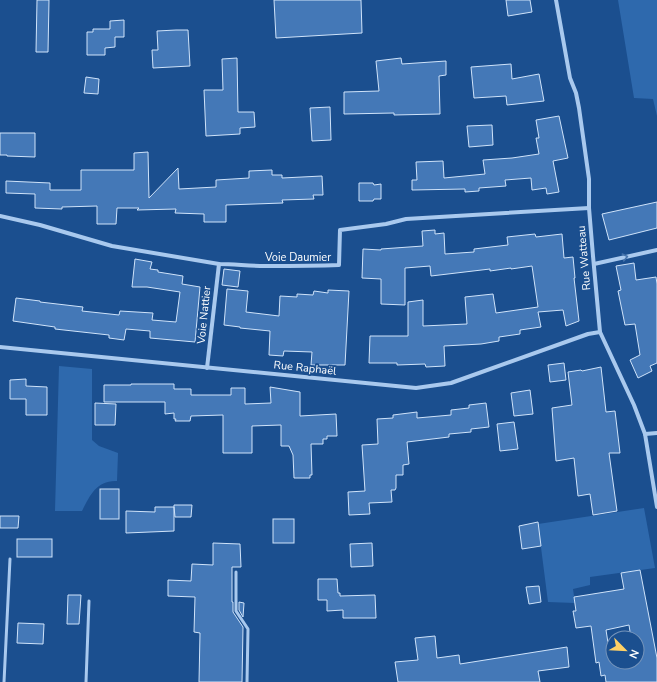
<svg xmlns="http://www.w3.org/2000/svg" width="657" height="682" font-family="'Nunito Sans',sans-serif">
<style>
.green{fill:#2e69ad}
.building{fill:#4478b7;stroke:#cfe3fa;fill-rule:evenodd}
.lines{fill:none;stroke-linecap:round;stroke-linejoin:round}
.service{stroke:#a9c9ee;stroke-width:3}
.minor{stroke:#a9c9ee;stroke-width:4}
.oneway{stroke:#4674ac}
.labels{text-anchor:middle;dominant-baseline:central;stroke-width:3.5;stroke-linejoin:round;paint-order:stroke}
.street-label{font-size:11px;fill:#fff;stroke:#1b4f8f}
</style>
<rect width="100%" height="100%" fill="#1b4f8f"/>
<g class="green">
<path d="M 618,0 L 657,0 L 657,116 L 653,99 L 634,98 Z"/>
<path d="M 59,366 L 92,369 L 92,440 L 99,446 L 118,453 L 117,481 C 97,480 90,495 82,511 L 55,511 Z"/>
<path d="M 644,508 L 655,568 L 590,577 L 590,585 L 573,589 L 575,603 L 548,602 L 538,524 Z"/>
</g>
<g class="building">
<path d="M 37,0 L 49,0 L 48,52 L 36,52 Z"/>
<path d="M 274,0 L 361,0 L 362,33 L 276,38 Z"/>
<path d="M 506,0 L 530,0 L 532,12 L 508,16 Z"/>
<path d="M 124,20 L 124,37 L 115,37 L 115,47 L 105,48 L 105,55 L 87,55 L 87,32 L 93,32 L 93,29 L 110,29 L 110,21 Z"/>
<path d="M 176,30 L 188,30 L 190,66 L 153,68 L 152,50 L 158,50 L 157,31 Z"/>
<path d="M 237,58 L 238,112 L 254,112 L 255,127 L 240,128 L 240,134 L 206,136 L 204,90 L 223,90 L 222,59 Z"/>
<path d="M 401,58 L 402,64 L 446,61 L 446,75 L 439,76 L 440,114 L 394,115 L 394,113 L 344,114 L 344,92 L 379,91 L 376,61 Z"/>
<path d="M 511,64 L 512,79 L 539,74 L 544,101 L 507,105 L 506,96 L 474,98 L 471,67 Z"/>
<path d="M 86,77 L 99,79 L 98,94 L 84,93 Z"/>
<path d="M 330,107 L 331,140 L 312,141 L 310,108 Z"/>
<path d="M 559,116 L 568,158 L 553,161 L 559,192 L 547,194 L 546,188 L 532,190 L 531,178 L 505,180 L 506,186 L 479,188 L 479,191 L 465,192 L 465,189 L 412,190 L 412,180 L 417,180 L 416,162 L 443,161 L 444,178 L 485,174 L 483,160 L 512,158 L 539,154 L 536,138 L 539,138 L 536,120 Z"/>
<path d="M 492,125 L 493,145 L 469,147 L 467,126 Z"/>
<path d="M 0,133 L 35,133 L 35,157 L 7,156 L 7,155 L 0,155 Z"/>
<path d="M 148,152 L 149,198 L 178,168 L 179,189 L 216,187 L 216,180 L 249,178 L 249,171 L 272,170 L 272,175 L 282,175 L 282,178 L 322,176 L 323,195 L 313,195 L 314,199 L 282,200 L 283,203 L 226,205 L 226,222 L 204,222 L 204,214 L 175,213 L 176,209 L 137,210 L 139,208 L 117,208 L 116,224 L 97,224 L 97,206 L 62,207 L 62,209 L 35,208 L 35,194 L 6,193 L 6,181 L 50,183 L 50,190 L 81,190 L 81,170 L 134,170 L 134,153 Z"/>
<path d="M 359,183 L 373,183 L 374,185 L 381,184 L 381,199 L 374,199 L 373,201 L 359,201 Z"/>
<path d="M 657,202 L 657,228 L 609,240 L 602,214 Z"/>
<path d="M 435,230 L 435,234 L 444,233 L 445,254 L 474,252 L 474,249 L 508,245 L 507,237 L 535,234 L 536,237 L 562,234 L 564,258 L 573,257 L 575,278 L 574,278 L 579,321 L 566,326 L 563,310 L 538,312 L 541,327 L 520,330 L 520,334 L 499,337 L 499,341 L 481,344 L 444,346 L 445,366 L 426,367 L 425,364 L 397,365 L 397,363 L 369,363 L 370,336 L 408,336 L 408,302 L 423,300 L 423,326 L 467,324 L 465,297 L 493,294 L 496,313 L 538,307 L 532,266 L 511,269 L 511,268 L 490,271 L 490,269 L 431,276 L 430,266 L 405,268 L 405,305 L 381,304 L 381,279 L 362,278 L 363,249 L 381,250 L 381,249 L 423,246 L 422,231 Z"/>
<path d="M 135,259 L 152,262 L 150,269 L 158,270 L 158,272 L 183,276 L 182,284 L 200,287 L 195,342 L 150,338 L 150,331 L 126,329 L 124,340 L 109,338 L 109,335 L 55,329 L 55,327 L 13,321 L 16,298 L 40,301 L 40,302 L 83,307 L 82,311 L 119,315 L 120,311 L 153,313 L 152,320 L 176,322 L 180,292 L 147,287 L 132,287 Z"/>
<path d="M 634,263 L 636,280 L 656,277 L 657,284 L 657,363 L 650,366 L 652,371 L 638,378 L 630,360 L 640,355 L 635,324 L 625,325 L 618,291 L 621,290 L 616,266 Z"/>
<path d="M 224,269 L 240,271 L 238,287 L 222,285 Z"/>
<path d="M 227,289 L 248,291 L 246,312 L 279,316 L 280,296 L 297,297 L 297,294 L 313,295 L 314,291 L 328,293 L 328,290 L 349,291 L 345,365 L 311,365 L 312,352 L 284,351 L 283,356 L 269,355 L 270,331 L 240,328 L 240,327 L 224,325 Z"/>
<path d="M 564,363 L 566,380 L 550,382 L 548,365 Z"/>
<path d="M 601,367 L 606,412 L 615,411 L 620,453 L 609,453 L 617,511 L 593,515 L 590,494 L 578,496 L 574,458 L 556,461 L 552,408 L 572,405 L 568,372 L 581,370 L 582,371 Z"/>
<path d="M 26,379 L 26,386 L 47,387 L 47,415 L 26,415 L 26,399 L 10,399 L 10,380 Z"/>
<path d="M 131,384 L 174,384 L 174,389 L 191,389 L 191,395 L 231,395 L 231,388 L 245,388 L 245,404 L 271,403 L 270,387 L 300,392 L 300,416 L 336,414 L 337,436 L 327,436 L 327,439 L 323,439 L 323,444 L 311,444 L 312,475 L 310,475 L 310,478 L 294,478 L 293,455 L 289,446 L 281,446 L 281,425 L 252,426 L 252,453 L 223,453 L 223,415 L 191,416 L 190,421 L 175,421 L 176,419 L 174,419 L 174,413 L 165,414 L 165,402 L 104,402 L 104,385 L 131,385 Z"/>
<path d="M 530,390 L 533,414 L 514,416 L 511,393 Z"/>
<path d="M 95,403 L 116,404 L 115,425 L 95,425 Z"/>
<path d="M 486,403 L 489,427 L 471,429 L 471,432 L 449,434 L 449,437 L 407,442 L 409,464 L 403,465 L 403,475 L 396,475 L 396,488 L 395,490 L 391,490 L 392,502 L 369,503 L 370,514 L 349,515 L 348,492 L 365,491 L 362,445 L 378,444 L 377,419 L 393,418 L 393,415 L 417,412 L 417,418 L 451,415 L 451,410 L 469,408 L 469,405 Z"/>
<path d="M 514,422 L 518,449 L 500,451 L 497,424 Z"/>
<rect x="100" y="489" width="19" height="30"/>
<path d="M 174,505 L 192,505 L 191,517 L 175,517 L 174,507 L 174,531 L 126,533 L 126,511 L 155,512 L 155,507 L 174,507 Z"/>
<path d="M 0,516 L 19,516 L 18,528 L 0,528 Z"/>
<rect x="273" y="519" width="21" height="24"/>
<path d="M 538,522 L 541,546 L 522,549 L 519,526 Z"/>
<rect x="17" y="539" width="35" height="18"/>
<path d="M 213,543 L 240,544 L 241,567 L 232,567 L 232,602 L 233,602 L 233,612 L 243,627 L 242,682 L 199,682 L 200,633 L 194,632 L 195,597 L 168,596 L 168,580 L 191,581 L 192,564 L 213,565 Z"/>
<path d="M 372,543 L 373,566 L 351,567 L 350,544 Z"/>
<path d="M 640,570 L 657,658 L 657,682 L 606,682 L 605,675 L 601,676 L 599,662 L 596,663 L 591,626 L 576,628 L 573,611 L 576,611 L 574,597 L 624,589 L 621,573 ZM 629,625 L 631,638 L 637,638 L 637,662 L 611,662 L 606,630 Z"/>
<path d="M 318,579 L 337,579 L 338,593 L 340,593 L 340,596 L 375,595 L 376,618 L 343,618 L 343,610 L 327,611 L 327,600 L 318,600 Z"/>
<path d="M 539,586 L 541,602 L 529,604 L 526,587 Z"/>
<path d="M 68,595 L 81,595 L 79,624 L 67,624 Z"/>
<path d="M 239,602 L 244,603 L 243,617 L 239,610 Z"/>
<path d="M 18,623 L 44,624 L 43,644 L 17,643 Z"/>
<path d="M 435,636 L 437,658 L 459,655 L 460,664 L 567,647 L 569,667 L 538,671 L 540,682 L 398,682 L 395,662 L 418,660 L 415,638 Z"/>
</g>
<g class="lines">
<g class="service">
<path d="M 236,572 L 236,611 L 248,629 L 247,682"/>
<path d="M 4,682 L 10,559"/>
<path d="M 86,682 L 89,601"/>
</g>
<g class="minor">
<path d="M 556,0 L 570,78 L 576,93 L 579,108 L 589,179 L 589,208 L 593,256 L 600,332 L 634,405 L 645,434 L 657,507"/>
<path d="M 0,216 L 40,225 L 112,246 L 219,264 C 234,264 249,266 265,266 C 290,266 314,266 339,265 L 340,230 L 386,224 L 406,219 L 589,208"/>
<path d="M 594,264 L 657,250"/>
<path d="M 0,347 L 416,388 L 451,383 L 588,334 L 600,332"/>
<path d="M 207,368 L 219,264"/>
<path d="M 645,434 L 657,433"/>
</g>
</g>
<defs><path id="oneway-chevron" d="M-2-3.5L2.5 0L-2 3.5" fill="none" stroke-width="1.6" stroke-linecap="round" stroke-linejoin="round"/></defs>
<use class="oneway" href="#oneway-chevron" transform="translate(625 257) rotate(-13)"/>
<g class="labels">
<g class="street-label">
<text x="298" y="257">Voie Daumier</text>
<text transform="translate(584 258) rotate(-95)">Rue Watteau</text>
<text transform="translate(204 315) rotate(-84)">Voie Nattier</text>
<text transform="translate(305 368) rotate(6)">Rue Raphaël</text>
</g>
</g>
<g transform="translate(625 650) rotate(114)"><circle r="19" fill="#1b4f8f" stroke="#7695bc"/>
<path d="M0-3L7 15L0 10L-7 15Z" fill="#ffd166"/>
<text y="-6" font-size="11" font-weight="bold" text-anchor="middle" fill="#ffffff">N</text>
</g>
</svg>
